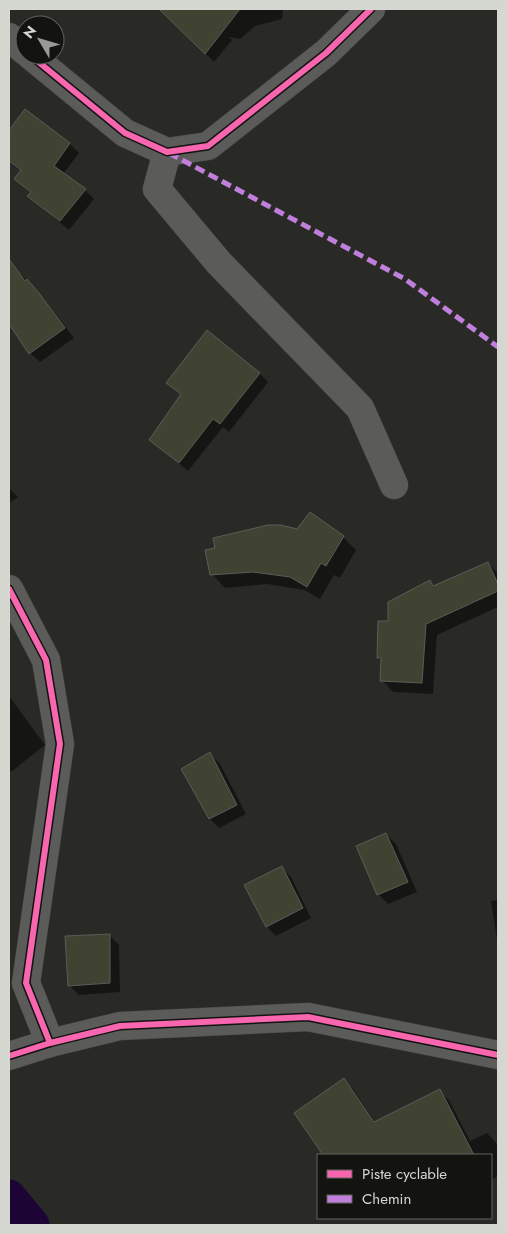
<svg xmlns="http://www.w3.org/2000/svg" width="507" height="1234" font-family="Jost,sans-serif">
<style>
.shadow{fill:#0007}
.lines{fill:none;stroke-linecap:round;stroke-linejoin:round}
.canal{stroke:#1c0435;stroke-width:35}
.building{fill:#404332;stroke:#5a5c58}
.minor-casing{stroke:#454542;stroke-width:29}
.minor{stroke:#5b5c5a;stroke-width:28}
.quiet{stroke:#c07fdc;stroke-width:5;stroke-dasharray:10 5;stroke-linecap:butt}
.cycleway-casing{stroke:#131410;stroke-width:9}
.cycleway{stroke:#f766af;stroke-width:6}
</style>
<rect width="100%" height="100%" fill="#292a26"/>
<g class="shadow">
<path d="M 161,9 L 194,9 L 208,19 L 210,9 L 283,9 L 282,19 L 255,26 L 240,39 L 229,37 L 232,40 L 214,62 Z"/>
<path d="M 25,111 L 70,144 L 79,153 L 63,174 L 85,190 L 94,199 L 69,230 L 29,196 L 32,193 L 16,179 L 21,171 L 9,162 L 9,134 Z"/>
<path d="M 16,270 L 37,290 L 74,338 L 40,362 L 30,353 L 9,321 L 9,272 Z"/>
<path d="M 260,374 L 268,382 L 229,432 L 223,427 L 188,471 L 150,440 L 182,396 L 168,382 Z"/>
<path d="M 9,488 L 18,497 L 9,503 Z"/>
<path d="M 343,537 L 356,550 L 340,578 L 334,575 L 320,599 L 304,590 L 267,584 L 225,588 L 212,574 Z"/>
<path d="M 488,563 L 498,574 L 498,607 L 437,635 L 433,694 L 393,692 L 382,680 L 382,662 L 378,658 L 389,622 L 429,581 L 435,586 Z"/>
<path d="M 9,696 L 45,745 L 11,772 L 9,770 Z"/>
<path d="M 210,754 L 220,764 L 246,814 L 219,828 L 210,819 L 183,769 Z"/>
<path d="M 386,834 L 396,844 L 417,892 L 388,904 L 378,894 Z"/>
<path d="M 281,867 L 291,877 L 311,918 L 276,936 L 267,927 Z"/>
<path d="M 498,900 L 498,946 L 491,901 Z"/>
<path d="M 109,935 L 119,945 L 120,992 L 79,995 L 69,985 Z"/>
<path d="M 344,1080 L 353,1089 L 376,1123 L 439,1091 L 449,1100 L 470,1141 L 487,1133 L 496,1143 L 498,1146 L 498,1176 L 491,1180 L 491,1155 L 444,1155 L 443,1153 L 440,1155 L 331,1155 L 348,1144 L 346,1142 L 327,1155 L 324,1155 L 295,1113 Z"/>
</g>
<g class="lines">
<path class="canal" d="M 9,1197 L 32,1225"/>
</g>
<g class="building">
<path d="M 159,9 L 240,9 L 205,54 Z"/>
<path d="M 25,109 L 70,143 L 54,166 L 86,189 L 60,221 L 27,196 L 31,192 L 14,179 L 21,170 L 9,161 L 9,130 Z"/>
<path d="M 9,259 L 25,281 L 27,279 L 39,293 L 65,328 L 29,354 L 9,324 Z"/>
<path d="M 207,330 L 260,373 L 220,424 L 213,419 L 179,463 L 149,440 L 181,394 L 166,383 Z"/>
<path d="M 310,512 L 344,536 L 326,566 L 321,563 L 307,587 L 290,577 L 253,572 L 210,575 L 205,550 L 215,548 L 213,538 L 268,525 L 281,525 L 297,529 Z"/>
<path d="M 488,562 L 498,584 L 498,591 L 426,624 L 422,683 L 380,681 L 381,658 L 377,658 L 378,621 L 388,621 L 388,602 L 430,580 L 433,586 Z"/>
<path d="M 210,752 L 237,805 L 209,819 L 181,769 Z"/>
<path d="M 386,833 L 408,882 L 377,895 L 356,846 Z"/>
<path d="M 282,866 L 303,908 L 266,927 L 244,885 Z"/>
<path d="M 110,934 L 110,983 L 68,986 L 65,936 Z"/>
<path d="M 344,1078 L 374,1122 L 440,1089 L 474,1155 L 323,1155 L 294,1113 Z"/>
</g>
<g class="lines">
<defs>
<g id="minor">
<path d="M 9,37 L 25,51"/>
<path d="M 30,55 L 125,133 L 167,152 L 208,146 L 326,53 L 371,9"/>
<path d="M 167,152 L 157,189 L 219,263 L 360,408 L 394,485"/>
<path d="M 9,589 L 46,660 L 60,744 L 26,983 L 50,1043"/>
<path d="M 9,1056 L 50,1043 L 120,1026 L 308,1017 L 498,1055"/>
</g>
</defs>
<use href="#minor" class="minor-casing"/>
<use href="#minor" class="minor"/>
<path class="quiet" d="M 169,153 L 405,279 L 498,347"/>
<defs>
<g id="cycleway">
<path d="M 30,55 L 125,133 L 167,152 L 208,146 L 326,53 L 371,9"/>
<path d="M 9,589 L 46,660 L 60,744 L 26,983 L 50,1043"/>
<path d="M 9,1056 L 50,1043 L 120,1026 L 308,1017 L 498,1055"/>
</g>
</defs>
<use href="#cycleway" class="cycleway-casing"/>
<use href="#cycleway" class="cycleway"/>
</g>
<rect width="507" height="1234" fill="none" stroke="#d5d7d1" stroke-width="20"/>
<rect x="317" y="1154" width="175" height="65" fill="#131410" stroke="#61625d"/>
<rect x="327" y="1170" width="25" height="8" fill="#f766af" stroke="#61625d"/>
<text x="362" y="1179" font-size="15" fill="#d5d7d1">Piste cyclable</text>
<rect x="327" y="1195" width="25" height="8" fill="#c07fdc" stroke="#61625d"/>
<text x="362" y="1204" font-size="15" fill="#d5d7d1">Chemin</text>
<g transform="translate(40 40) rotate(308)"><circle r="24" fill="#131410" stroke="#61625d"/>
<path d="M0-4L9 19L0 12L-9 19Z" fill="#999a95"/>
<text y="-8" font-size="14" font-weight="bold" text-anchor="middle" fill="#d5d7d1">N</text>
</g>
</svg>
